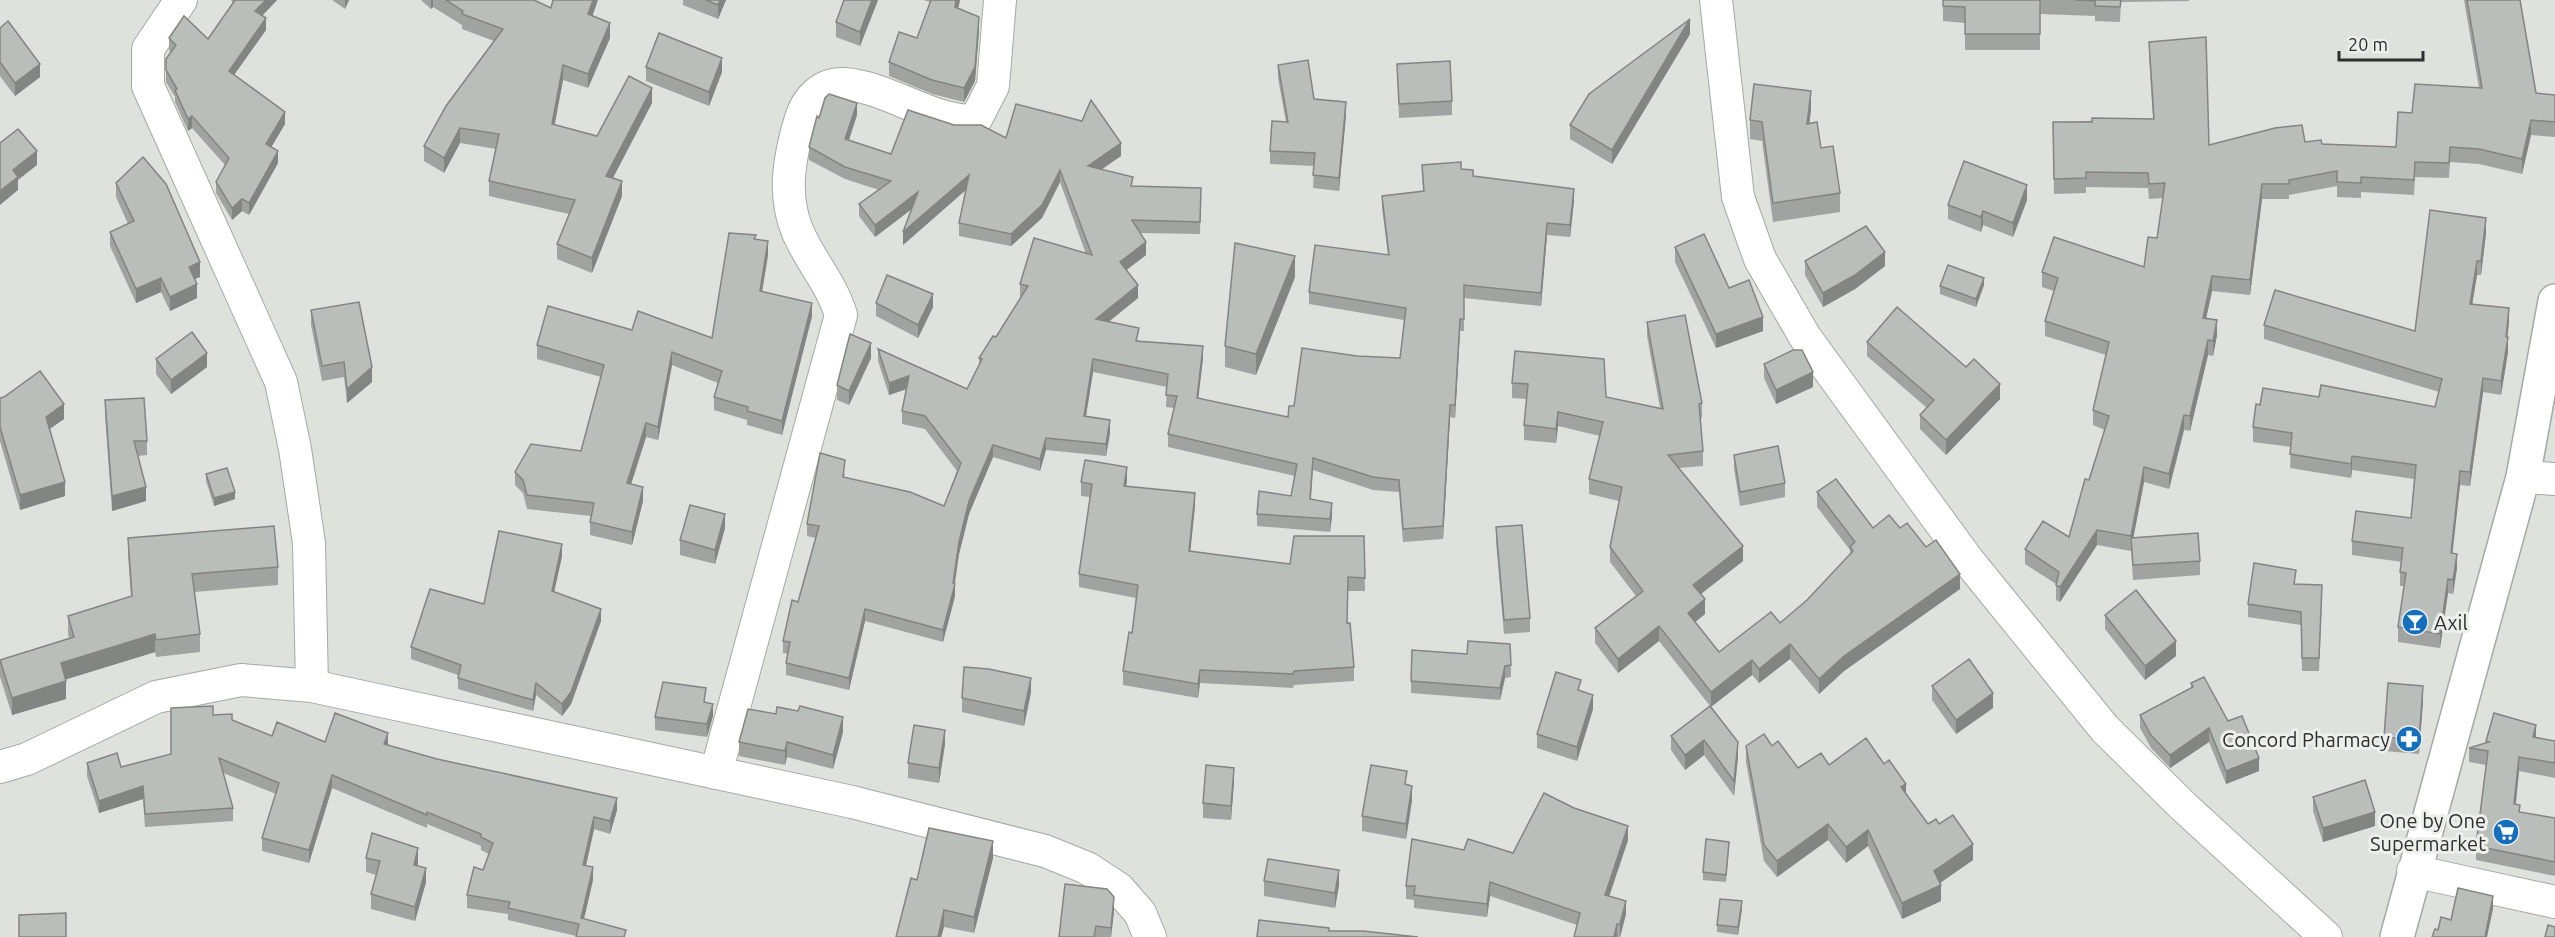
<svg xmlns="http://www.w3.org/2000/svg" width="2555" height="937" font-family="Ubuntu,sans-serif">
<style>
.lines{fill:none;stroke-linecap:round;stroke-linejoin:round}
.street-casing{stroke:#a6a8a4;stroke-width:34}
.secondary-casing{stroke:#a6a8a4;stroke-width:36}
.street{stroke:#fff;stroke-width:32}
.secondary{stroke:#fff;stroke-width:33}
.wall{fill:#a0a3a0}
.shaded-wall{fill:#828582}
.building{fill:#babeba;stroke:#828582;stroke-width:1.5}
.labels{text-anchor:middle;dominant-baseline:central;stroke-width:6;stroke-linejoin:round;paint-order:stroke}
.poi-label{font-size:20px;fill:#2e2f2e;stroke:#edefea;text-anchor:end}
</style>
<rect width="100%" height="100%" fill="#dfe1dd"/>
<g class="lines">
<defs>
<g id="street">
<path d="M 181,0 L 148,49 L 148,86 L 281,382 L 295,449 L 309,543 L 312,686"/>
<path d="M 1716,0 L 1738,197 L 1760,259 L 1805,337 L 1967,559 L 2105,729 L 2184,807 L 2326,937"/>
<path d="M 2523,477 L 2555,479"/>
<path d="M 0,767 L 27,759 L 156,697 L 241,680 L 312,686 L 852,802 L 1045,851 L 1087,868 L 1119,889 L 1140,913 L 1150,937"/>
<path d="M 716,773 L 841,315 C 831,282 809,260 797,230 C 782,193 790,154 801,118 C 807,99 822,83 844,84 C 889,87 930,122 975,121 L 993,86 L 1000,0"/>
<path d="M 2413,871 L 2555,902"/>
</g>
<path id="secondary" d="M 2397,937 L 2523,477 L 2555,301"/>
</defs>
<use href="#street" class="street-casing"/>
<use href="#secondary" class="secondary-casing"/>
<use href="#street" class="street"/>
<use href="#secondary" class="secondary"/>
</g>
<g class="wall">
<path d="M 231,0 L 277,0 L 262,16 L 266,30 L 234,75 L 285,124 L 271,147 L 278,163 L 249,215 L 242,211 L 232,220 L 216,193 L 216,182 L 225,165 L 192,128 L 188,131 L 175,102 L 175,97 L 166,82 L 166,59 L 171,52 L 169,50 L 169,38 L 208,39 L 233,3 Z"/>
<path d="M 332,0 L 349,0 L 345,9 Z"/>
<path d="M 421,0 L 534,0 L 551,8 L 593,16 L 610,38 L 588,88 L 563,80 L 554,125 L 597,136 L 652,103 L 613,178 L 622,196 L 592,273 L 557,259 L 557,244 L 569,214 L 489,196 L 489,181 L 496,149 L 460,143 L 444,173 L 424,161 L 424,146 L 494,41 L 462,29 L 462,25 L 433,7 L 431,9 Z"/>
<path d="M 683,0 L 726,0 L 718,19 L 683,5 Z"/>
<path d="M 878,0 L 860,46 L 836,37 L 836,22 Z"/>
<path d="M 923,0 L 960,0 L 958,9 L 979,31 L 975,81 L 964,102 L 932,94 L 889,76 L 889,62 L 917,38 L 930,2 Z"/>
<path d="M 1943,0 L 2189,0 L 2189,1 L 2121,2 L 2120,22 L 2095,21 L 2095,16 L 2040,14 L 2040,50 L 1965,50 L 1965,23 L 1943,21 Z"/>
<path d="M 2464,0 L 2520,0 L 2536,93 L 2555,95 L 2555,137 L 2531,135 L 2522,174 L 2479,164 L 2450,162 L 2449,178 L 2415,177 L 2414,195 L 2361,192 L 2361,198 L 2337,197 L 2337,186 L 2289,195 L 2289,199 L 2262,199 L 2250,295 L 2212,291 L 2206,318 L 2217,335 L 2213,356 L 2208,355 L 2190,431 L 2184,430 L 2169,489 L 2144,482 L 2133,538 L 2200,561 L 2200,575 L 2133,580 L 2131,549 L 2131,551 L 2097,545 L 2060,602 L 2056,600 L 2056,584 L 2025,564 L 2025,549 L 2069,537 L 2105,430 L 2093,425 L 2093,410 L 2106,355 L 2045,336 L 2045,321 L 2054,291 L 2042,287 L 2042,272 L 2144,267 L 2157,238 L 2163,198 L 2149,199 L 2148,188 L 2086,187 L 2086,193 L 2054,194 L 2053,122 L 2153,119 L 2149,57 L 2149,42 L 2209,145 L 2305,142 L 2322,144 L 2396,147 L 2412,113 L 2479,88 Z"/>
<path d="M 0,28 L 40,77 L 15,96 L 0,76 Z"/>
<path d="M 1690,34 L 1612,164 L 1570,139 L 1570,125 Z"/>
<path d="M 1397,64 L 1452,101 L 1452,115 L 1399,118 Z"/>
<path d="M 1278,65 L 1314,99 L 1346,115 L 1339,191 L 1313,188 L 1314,166 L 1270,164 L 1270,151 L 1286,122 L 1278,78 Z"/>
<path d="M 646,67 L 722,72 L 709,106 L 646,81 Z"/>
<path d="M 1811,110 L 1809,123 L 1840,193 L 1840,212 L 1773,222 L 1762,141 L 1750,139 L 1750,120 Z"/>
<path d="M 857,115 L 849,140 L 891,154 L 954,125 L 1006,138 L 1121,156 L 1101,169 L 1133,186 L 1201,188 L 1200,234 L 1140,233 L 1146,255 L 1126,270 L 1138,298 L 1108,322 L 1139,341 L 1203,358 L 1198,398 L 1288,417 L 1294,406 L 1357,356 L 1400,358 L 1404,320 L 1309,304 L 1309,292 L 1388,255 L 1382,208 L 1382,196 L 1423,191 L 1422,165 L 1461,169 L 1473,176 L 1574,201 L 1570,237 L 1547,235 L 1541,306 L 1464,298 L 1464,331 L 1460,331 L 1455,418 L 1450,417 L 1443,539 L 1403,542 L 1399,492 L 1373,490 L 1313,470 L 1311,500 L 1332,516 L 1330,532 L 1257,526 L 1257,514 L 1291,496 L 1295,476 L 1168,447 L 1168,434 L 1174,408 L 1166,407 L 1167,387 L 1093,372 L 1086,416 L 1110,433 L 1106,456 L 1046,450 L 1040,471 L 993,457 L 969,514 L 959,554 L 955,584 L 955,596 L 943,642 L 865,621 L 849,690 L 786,675 L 786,663 L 788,654 L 783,653 L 783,641 L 798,602 L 816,538 L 807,536 L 807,524 L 845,473 L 844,477 L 944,506 L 957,471 L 925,429 L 902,424 L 902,411 L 907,389 L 889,395 L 878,361 L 878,349 L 967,389 L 979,365 L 979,358 L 996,337 L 1021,297 L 1020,296 L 1020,284 L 1086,254 L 1060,182 L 1042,218 L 1011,246 L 959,236 L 959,223 L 966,190 L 903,245 L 912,209 L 875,237 L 859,216 L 859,204 L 879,190 L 845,179 L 809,160 L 809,147 L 819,118 Z"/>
<path d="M 116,183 L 200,277 L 195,279 L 197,298 L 170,311 L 161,292 L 136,303 L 110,246 L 110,232 L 128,224 L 116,197 Z"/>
<path d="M 2027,200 L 2013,237 L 1983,225 L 1981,232 L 1948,219 L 1948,205 Z"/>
<path d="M 2486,233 L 2481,275 L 2477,275 L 2472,304 L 2509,322 L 2507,337 L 2508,352 L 2501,395 L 2483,392 L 2470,486 L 2460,485 L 2452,553 L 2457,568 L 2453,594 L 2448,593 L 2440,648 L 2398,642 L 2398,627 L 2404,586 L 2400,586 L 2400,572 L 2402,562 L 2352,555 L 2352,541 L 2411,518 L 2414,479 L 2352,470 L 2351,478 L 2290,468 L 2291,447 L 2253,442 L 2253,427 L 2260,405 L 2319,397 L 2435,407 L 2439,392 L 2264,339 L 2264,325 L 2415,331 Z"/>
<path d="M 756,239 L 768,255 L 762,291 L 812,316 L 782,435 L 747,425 L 747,420 L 714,410 L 714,397 L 718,383 L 672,365 L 658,440 L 646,437 L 631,484 L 643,501 L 632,545 L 590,535 L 590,522 L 591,516 L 527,509 L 523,493 L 515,485 L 515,472 L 581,451 L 601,377 L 537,359 L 537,345 L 632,330 L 712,338 Z"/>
<path d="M 1675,247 L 1729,288 L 1763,331 L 1716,348 L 1675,262 Z"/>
<path d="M 1805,261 L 1885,266 L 1855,289 L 1823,307 L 1805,275 Z"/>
<path d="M 1295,277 L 1256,375 L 1225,367 L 1225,346 Z"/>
<path d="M 1984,285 L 1976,307 L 1940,294 L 1940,286 Z"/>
<path d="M 876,303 L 933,307 L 918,338 L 876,316 Z"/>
<path d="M 311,310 L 372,382 L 347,403 L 344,377 L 322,381 L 311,325 Z"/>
<path d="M 1647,322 L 1702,403 L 1702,418 L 1700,418 L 1703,451 L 1703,466 L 1679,468 L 1743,561 L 1701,594 L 1705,614 L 1695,622 L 1719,652 L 1780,623 L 1807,600 L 1850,554 L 1850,550 L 1817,507 L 1817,492 L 1873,528 L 1900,528 L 1960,589 L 1844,671 L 1819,694 L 1790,659 L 1759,683 L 1752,675 L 1711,706 L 1738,757 L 1734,796 L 1704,755 L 1685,770 L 1671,750 L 1671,736 L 1710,706 L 1659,641 L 1618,673 L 1595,643 L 1595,628 L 1636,596 L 1610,562 L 1610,547 L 1619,501 L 1589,494 L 1589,479 L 1600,436 L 1558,426 L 1556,443 L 1524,440 L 1524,425 L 1527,399 L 1512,398 L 1512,383 L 1515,351 L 1606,397 L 1660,408 L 1647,336 Z"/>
<path d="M 1867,342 L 2000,399 L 1946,455 L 1920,429 L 1920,415 L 1927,408 L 1867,356 Z"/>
<path d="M 871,358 L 849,405 L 837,400 L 837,385 Z"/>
<path d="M 156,359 L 207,367 L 171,394 L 156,374 Z"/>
<path d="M 1764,364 L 1813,387 L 1776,404 L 1764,378 Z"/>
<path d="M 0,398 L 64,419 L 50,429 L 65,496 L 20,510 L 0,441 Z"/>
<path d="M 105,400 L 147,441 L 147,455 L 138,456 L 146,501 L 112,511 L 105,415 Z"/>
<path d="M 1734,455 L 1785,483 L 1785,497 L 1740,506 L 1734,469 Z"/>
<path d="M 206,474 L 235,499 L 214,506 L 206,481 Z"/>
<path d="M 1127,481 L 1126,486 L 1195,506 L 1190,551 L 1290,564 L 1364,536 L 1365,591 L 1348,591 L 1347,623 L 1354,667 L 1354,681 L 1294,685 L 1293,688 L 1200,683 L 1198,698 L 1123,685 L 1123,671 L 1132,633 L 1136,598 L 1079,587 L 1079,574 L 1090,497 L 1081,496 L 1081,482 Z"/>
<path d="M 1496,527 L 1530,618 L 1530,632 L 1504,634 L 1496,542 Z"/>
<path d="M 725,528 L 715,564 L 680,555 L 680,540 Z"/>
<path d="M 128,538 L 278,567 L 278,585 L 195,592 L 200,634 L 200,652 L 156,657 L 155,652 L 66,679 L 66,699 L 12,715 L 0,677 L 0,660 L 69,638 L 68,634 L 68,616 L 131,597 L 128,555 Z"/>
<path d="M 562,556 L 554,592 L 601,621 L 571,704 L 562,716 L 536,695 L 533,711 L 458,689 L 458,675 L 411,659 L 411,647 L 484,604 Z"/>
<path d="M 2296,584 L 2322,598 L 2319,671 L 2302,671 L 2301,625 L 2248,617 L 2248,604 Z"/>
<path d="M 2105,615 L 2176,656 L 2145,680 L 2105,629 Z"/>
<path d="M 1511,665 L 1511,677 L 1505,678 L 1500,700 L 1411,693 L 1411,681 Z"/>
<path d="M 2191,683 L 2228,721 L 2259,771 L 2226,784 L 2209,742 L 2170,768 L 2151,748 L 2140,728 L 2140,715 L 2191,688 Z"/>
<path d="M 1932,686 L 1993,708 L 1956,734 L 1932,700 Z"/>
<path d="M 1581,691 L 1593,709 L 1577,761 L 1537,748 L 1537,734 Z"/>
<path d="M 1031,692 L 1024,726 L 962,712 L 962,698 Z"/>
<path d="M 2423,701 L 2419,754 L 2384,751 L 2384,737 Z"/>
<path d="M 705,702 L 713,716 L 707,737 L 655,730 L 655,717 Z"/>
<path d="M 213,715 L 232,720 L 272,736 L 325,742 L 388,745 L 617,810 L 610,834 L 594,829 L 586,866 L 593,880 L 584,919 L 626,937 L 576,936 L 508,920 L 508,914 L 467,908 L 467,895 L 483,870 L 489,854 L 481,850 L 481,846 L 427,824 L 427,828 L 332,788 L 309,863 L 262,851 L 262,838 L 276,794 L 223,773 L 233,808 L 233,821 L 145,827 L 143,799 L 99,813 L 87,776 L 87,763 L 121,767 L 171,754 Z"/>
<path d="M 843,732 L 833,769 L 787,757 L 785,765 L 739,756 L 739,742 Z"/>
<path d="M 2536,738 L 2555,741 L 2555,778 L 2519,771 L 2516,804 L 2520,812 L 2555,818 L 2555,876 L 2476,860 L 2476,846 L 2486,765 L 2469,762 L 2469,748 L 2486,743 L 2486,741 Z"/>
<path d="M 945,744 L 939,783 L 908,778 L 908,763 Z"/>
<path d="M 1746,746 L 1772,746 L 1798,768 L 1829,765 L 1884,764 L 1928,824 L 1939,824 L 1973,860 L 1940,883 L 1941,901 L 1902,919 L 1868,846 L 1846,863 L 1828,840 L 1777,877 L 1764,861 L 1746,762 Z"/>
<path d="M 1234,782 L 1231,820 L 1203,818 L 1203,803 Z"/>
<path d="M 1407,785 L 1412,800 L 1406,839 L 1362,831 L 1362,816 Z"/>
<path d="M 2313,797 L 2375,826 L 2323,842 L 2313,811 Z"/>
<path d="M 1628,840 L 1609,896 L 1626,914 L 1620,937 L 1574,937 L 1577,925 L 1490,896 L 1487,917 L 1414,908 L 1414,900 L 1406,899 L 1406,886 L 1464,850 L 1513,853 Z"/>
<path d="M 1729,849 L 1726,882 L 1703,880 L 1703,872 Z"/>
<path d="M 366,858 L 418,862 L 418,866 L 426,882 L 415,921 L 371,909 L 371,894 L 376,875 L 366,872 Z"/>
<path d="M 993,858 L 974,933 L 944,927 L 941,937 L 896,937 L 917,880 Z"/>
<path d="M 1264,881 L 1339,885 L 1335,908 L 1264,896 Z"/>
<path d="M 1742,909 L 1738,935 L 1717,932 L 1717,925 Z"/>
<path d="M 1114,911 L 1111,937 L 1059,937 Z"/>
</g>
<g class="shaded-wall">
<path d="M 266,0 L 277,0 L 255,23 L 255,11 Z"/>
<path d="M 345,0 L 349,0 L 345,9 Z"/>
<path d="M 431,0 L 433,0 L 433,7 L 431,9 Z"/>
<path d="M 593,0 L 598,0 L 588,29 L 588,14 Z"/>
<path d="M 720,0 L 726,0 L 718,19 L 718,5 Z"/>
<path d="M 872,0 L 878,0 L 860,46 L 860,32 Z"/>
<path d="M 956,0 L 960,0 L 955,21 L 955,7 Z"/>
<path d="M 979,17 L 979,31 L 975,81 L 964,102 L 964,88 Z"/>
<path d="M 266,18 L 266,30 L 229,82 L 229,71 Z"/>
<path d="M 1690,19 L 1690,34 L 1612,164 L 1612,150 Z"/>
<path d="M 610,23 L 610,38 L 588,88 L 588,74 Z"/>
<path d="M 722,58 L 722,72 L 709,106 L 709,92 Z"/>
<path d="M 40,64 L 40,77 L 15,96 L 15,83 Z"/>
<path d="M 563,65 L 563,80 L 552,139 L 552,124 Z"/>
<path d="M 652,88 L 652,103 L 606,191 L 606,176 Z"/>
<path d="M 1811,91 L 1811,110 L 1807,143 L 1807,124 Z"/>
<path d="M 1346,102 L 1346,115 L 1339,191 L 1339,178 Z"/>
<path d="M 857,103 L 857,115 L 845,151 L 845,139 Z"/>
<path d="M 285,112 L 285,124 L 266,156 L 266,144 Z"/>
<path d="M 192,116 L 192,128 L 188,131 L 188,119 Z"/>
<path d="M 2531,120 L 2531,135 L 2522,174 L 2522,159 Z"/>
<path d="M 460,128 L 460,143 L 444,173 L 444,158 Z"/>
<path d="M 1121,143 L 1121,156 L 1088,179 L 1088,166 Z"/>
<path d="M 37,151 L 37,165 L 18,180 L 18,190 L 0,205 L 0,191 L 13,170 Z"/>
<path d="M 278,151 L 278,163 L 249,215 L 249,203 Z"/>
<path d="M 1060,170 L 1060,182 L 1042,218 L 1011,246 L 1011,234 Z"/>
<path d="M 969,175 L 969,187 L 903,245 L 903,232 Z"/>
<path d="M 622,181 L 622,196 L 592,273 L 592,258 Z"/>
<path d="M 2262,184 L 2262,199 L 2250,295 L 2250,280 Z"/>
<path d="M 2027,185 L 2027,200 L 2013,237 L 2013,223 Z"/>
<path d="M 1574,189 L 1574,201 L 1570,237 L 1570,225 Z"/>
<path d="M 918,192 L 918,204 L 875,237 L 875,225 Z"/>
<path d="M 242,199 L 242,211 L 232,220 L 232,208 Z"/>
<path d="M 1983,211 L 1983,225 L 1981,232 L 1981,217 Z"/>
<path d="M 2486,218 L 2486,233 L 2481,275 L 2481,261 Z"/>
<path d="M 1547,223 L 1547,235 L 1541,306 L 1541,293 Z"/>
<path d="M 768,241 L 768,255 L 760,304 L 760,291 Z"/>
<path d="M 1146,242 L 1146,255 L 1120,275 L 1120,262 Z"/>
<path d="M 1885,252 L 1885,266 L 1855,289 L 1823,307 L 1823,293 Z"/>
<path d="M 1295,256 L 1295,277 L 1256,375 L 1256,354 Z"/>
<path d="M 2477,261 L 2477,275 L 2470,318 L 2470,304 Z"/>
<path d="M 200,262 L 200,277 L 189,281 L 189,267 Z"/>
<path d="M 2212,276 L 2212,291 L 2203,333 L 2203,318 Z"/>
<path d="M 161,278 L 161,292 L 136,303 L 136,289 Z"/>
<path d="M 1984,278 L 1984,285 L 1976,307 L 1976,299 Z"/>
<path d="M 197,284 L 197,298 L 170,311 L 170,297 Z"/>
<path d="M 1138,285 L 1138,298 L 1096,332 L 1096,319 Z"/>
<path d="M 933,294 L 933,307 L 918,338 L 918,325 Z"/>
<path d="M 812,303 L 812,316 L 782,435 L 782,421 Z"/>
<path d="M 2509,308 L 2509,322 L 2506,351 L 2506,337 Z"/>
<path d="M 1763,317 L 1763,331 L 1716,348 L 1716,334 Z"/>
<path d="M 1460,319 L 1460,331 L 1455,418 L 1455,405 Z"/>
<path d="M 2217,320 L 2217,335 L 2213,356 L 2213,341 Z"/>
<path d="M 2508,337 L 2508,352 L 2501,395 L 2501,381 Z"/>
<path d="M 2208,340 L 2208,355 L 2190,431 L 2190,416 Z"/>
<path d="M 871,343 L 871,358 L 849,405 L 849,391 Z"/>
<path d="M 1203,346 L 1203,358 L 1197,410 L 1197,398 Z"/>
<path d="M 672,352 L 672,365 L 658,440 L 658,427 Z"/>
<path d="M 207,353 L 207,367 L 171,394 L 171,380 Z"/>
<path d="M 1093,359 L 1093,372 L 1084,428 L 1084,416 Z"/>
<path d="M 372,367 L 372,382 L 347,403 L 347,389 Z"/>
<path d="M 1813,372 L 1813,387 L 1776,404 L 1776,390 Z"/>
<path d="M 909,376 L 909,388 L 889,395 L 889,383 Z"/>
<path d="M 2483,378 L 2483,392 L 2470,486 L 2470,472 Z"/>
<path d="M 2000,384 L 2000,399 L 1946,455 L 1946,440 Z"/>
<path d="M 64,404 L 64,419 L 46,431 L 46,417 Z"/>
<path d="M 1450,405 L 1450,417 L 1443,539 L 1443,526 Z"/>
<path d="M 1558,412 L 1558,426 L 1556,443 L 1556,429 Z"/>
<path d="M 2184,415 L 2184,430 L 2169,489 L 2169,474 Z"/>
<path d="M 1110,420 L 1110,433 L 1106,456 L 1106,444 Z"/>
<path d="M 646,423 L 646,437 L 627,497 L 627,483 Z"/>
<path d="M 1046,438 L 1046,450 L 1040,471 L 1040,459 Z"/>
<path d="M 993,445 L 993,457 L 969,514 L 959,554 L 954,586 L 955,584 L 955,596 L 943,642 L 943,630 L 953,583 L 959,542 L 969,501 Z"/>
<path d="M 2352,456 L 2352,470 L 2351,478 L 2351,464 Z"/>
<path d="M 1127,467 L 1127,481 L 1124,499 L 1124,486 Z"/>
<path d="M 2144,467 L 2144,482 L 2132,545 L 2131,538 L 2131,551 L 2131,536 Z"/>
<path d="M 2460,471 L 2460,485 L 2451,567 L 2451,553 Z"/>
<path d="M 65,482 L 65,496 L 20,510 L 20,495 Z"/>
<path d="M 146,487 L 146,501 L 112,511 L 112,496 Z"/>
<path d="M 643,487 L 643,501 L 632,545 L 632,532 Z"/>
<path d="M 235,492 L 235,499 L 214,506 L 214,498 Z"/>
<path d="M 1195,493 L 1195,506 L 1189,565 L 1189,551 Z"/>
<path d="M 1332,503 L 1332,516 L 1330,532 L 1330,519 Z"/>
<path d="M 725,514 L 725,528 L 715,564 L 715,550 Z"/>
<path d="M 2097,530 L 2097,545 L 2060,602 L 2060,587 Z"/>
<path d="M 562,544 L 562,556 L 552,602 L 552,591 Z"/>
<path d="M 1743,546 L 1743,561 L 1693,600 L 1693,585 Z"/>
<path d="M 2457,554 L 2457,568 L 2453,594 L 2453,580 Z"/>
<path d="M 1960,574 L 1960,589 L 1844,671 L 1819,694 L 1819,679 L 1844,656 Z"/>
<path d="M 2448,579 L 2448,593 L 2440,648 L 2440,634 Z"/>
<path d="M 1705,599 L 1705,614 L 1688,628 L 1688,613 Z"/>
<path d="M 601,609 L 601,621 L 571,704 L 562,716 L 562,704 Z"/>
<path d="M 865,609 L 865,621 L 849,690 L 849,678 Z"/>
<path d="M 1659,626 L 1659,641 L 1618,673 L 1618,659 Z"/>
<path d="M 155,634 L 155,652 L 61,681 L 61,663 Z"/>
<path d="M 2176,641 L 2176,656 L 2145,680 L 2145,666 Z"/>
<path d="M 1790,644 L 1790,659 L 1759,683 L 1759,669 Z"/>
<path d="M 1752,660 L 1752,675 L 1711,707 L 1711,692 Z"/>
<path d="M 1505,666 L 1505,678 L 1500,700 L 1500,688 Z"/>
<path d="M 1200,670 L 1200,683 L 1198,698 L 1198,684 Z"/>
<path d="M 1031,678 L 1031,692 L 1024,726 L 1024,711 Z"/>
<path d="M 66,681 L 66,699 L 12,715 L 12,698 Z"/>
<path d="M 536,683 L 536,695 L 533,711 L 533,700 Z"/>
<path d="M 2423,686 L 2423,701 L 2419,754 L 2419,740 Z"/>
<path d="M 1993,693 L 1993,708 L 1956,734 L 1956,720 Z"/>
<path d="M 1593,695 L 1593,709 L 1577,761 L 1577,747 Z"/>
<path d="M 713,704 L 713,716 L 707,737 L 707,724 Z"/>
<path d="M 843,717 L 843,732 L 833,769 L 833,755 Z"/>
<path d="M 2536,725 L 2536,739 L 2533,737 Z"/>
<path d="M 2209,728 L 2209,742 L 2170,768 L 2170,755 Z"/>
<path d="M 945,730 L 945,744 L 939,783 L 939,768 Z"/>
<path d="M 388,733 L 388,746 L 384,744 Z"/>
<path d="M 1704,740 L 1704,755 L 1685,770 L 1685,755 Z"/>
<path d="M 787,742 L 787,757 L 785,765 L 785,751 Z"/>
<path d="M 1738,742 L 1738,757 L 1734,796 L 1734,781 Z"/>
<path d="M 2519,757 L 2519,771 L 2514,818 L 2514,804 Z"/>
<path d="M 2259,758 L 2259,771 L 2226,784 L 2226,771 Z"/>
<path d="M 1234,768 L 1234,782 L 1231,820 L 1231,806 Z"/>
<path d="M 332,775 L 332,788 L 309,863 L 309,850 Z"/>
<path d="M 1906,784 L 1906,800 L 1901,787 Z"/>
<path d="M 143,786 L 143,799 L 99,813 L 99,801 Z"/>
<path d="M 1412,786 L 1412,800 L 1406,839 L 1406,824 Z"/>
<path d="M 617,798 L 617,810 L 610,834 L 610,821 Z"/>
<path d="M 2375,812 L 2375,826 L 2323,842 L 2323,828 Z"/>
<path d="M 594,817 L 594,829 L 583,878 L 583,865 Z"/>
<path d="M 1828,824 L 1828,840 L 1777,877 L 1777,861 Z"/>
<path d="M 1628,826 L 1628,840 L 1605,909 L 1605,895 Z"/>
<path d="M 1868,830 L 1868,846 L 1846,863 L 1846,847 Z"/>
<path d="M 993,841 L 993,858 L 974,933 L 974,917 Z"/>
<path d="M 1973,844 L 1973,860 L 1934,887 L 1934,871 Z"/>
<path d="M 418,848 L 418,862 L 414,879 L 414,865 Z"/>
<path d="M 593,867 L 593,880 L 581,931 L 581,918 Z"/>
<path d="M 426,868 L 426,882 L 415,921 L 415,907 Z"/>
<path d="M 1339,870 L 1339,885 L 1335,908 L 1335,893 Z"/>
<path d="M 1490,882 L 1490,896 L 1487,917 L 1487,904 Z"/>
<path d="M 1941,885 L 1941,901 L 1902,919 L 1902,903 Z"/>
<path d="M 2493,896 L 2493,909 L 2487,937 L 2485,937 Z"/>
<path d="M 1114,897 L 1114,911 L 1111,937 L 1111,928 Z"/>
<path d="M 1626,901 L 1626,914 L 1620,937 L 1620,924 Z"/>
<path d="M 1742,901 L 1742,909 L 1738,935 L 1738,927 Z"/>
<path d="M 944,910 L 944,927 L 941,937 L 938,937 Z"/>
<path d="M 1617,924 L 1617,937 L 1614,937 Z"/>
</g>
<g class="building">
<path d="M 235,0 L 266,0 L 255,11 L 266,18 L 229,71 L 285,112 L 266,144 L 278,151 L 249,203 L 242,199 L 232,208 L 216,182 L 229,158 L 192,116 L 188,119 L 175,90 L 177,89 L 166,70 L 166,59 L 176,45 L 169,38 L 184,16 L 208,39 Z"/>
<path d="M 446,0 L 534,0 L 551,8 L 553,0 L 593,0 L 588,14 L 610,23 L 588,74 L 563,65 L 552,124 L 597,136 L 629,76 L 652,88 L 606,176 L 622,181 L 592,258 L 557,244 L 575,200 L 489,181 L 499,134 L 460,128 L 444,158 L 424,146 L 446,106 L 503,29 L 462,14 L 463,11 Z"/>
<path d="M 706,0 L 720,0 L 718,5 Z"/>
<path d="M 844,0 L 872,0 L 860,32 L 836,22 Z"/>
<path d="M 931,0 L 956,0 L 955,7 L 979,17 L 975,67 L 964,88 L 932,80 L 889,62 L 899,32 L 917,38 Z"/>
<path d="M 1943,0 L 2040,0 L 2040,34 L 1965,34 L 1965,7 L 1943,6 Z"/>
<path d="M 2075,0 L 2121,0 L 2120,7 L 2095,6 L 2095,1 Z"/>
<path d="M 2467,0 L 2520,0 L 2536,93 L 2555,95 L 2555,122 L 2531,120 L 2522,159 L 2479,149 L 2450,147 L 2449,163 L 2415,162 L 2414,180 L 2361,177 L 2361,183 L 2337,182 L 2337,171 L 2289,180 L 2289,184 L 2262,184 L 2250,280 L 2212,276 L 2203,318 L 2217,320 L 2213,341 L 2208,340 L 2190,416 L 2184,415 L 2169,474 L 2144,467 L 2131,536 L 2097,530 L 2060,587 L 2056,585 L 2059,572 L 2025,549 L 2043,521 L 2069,537 L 2085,479 L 2089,480 L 2109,416 L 2093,410 L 2109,342 L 2045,321 L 2058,278 L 2042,272 L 2054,237 L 2144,267 L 2148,237 L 2157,238 L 2165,183 L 2149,184 L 2148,173 L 2086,172 L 2086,178 L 2054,179 L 2053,122 L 2092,122 L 2092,118 L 2154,119 L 2149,42 L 2206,37 L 2209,145 L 2275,128 L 2302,125 L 2305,142 L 2321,140 L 2322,144 L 2396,147 L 2398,112 L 2412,113 L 2415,84 L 2482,88 Z"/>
<path d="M 1690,19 L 1612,150 L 1570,125 L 1589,94 Z"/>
<path d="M 8,21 L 40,64 L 15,83 L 0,62 L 0,28 Z"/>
<path d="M 659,33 L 722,58 L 709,92 L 646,67 Z"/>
<path d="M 1308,60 L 1314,99 L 1346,102 L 1339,178 L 1313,175 L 1315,153 L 1270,151 L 1272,121 L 1288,122 L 1278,65 Z"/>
<path d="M 1450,61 L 1452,101 L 1399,104 L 1397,64 Z"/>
<path d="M 1754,84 L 1811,91 L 1807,124 L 1817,122 L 1821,148 L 1833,146 L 1840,193 L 1773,203 L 1762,122 L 1750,120 Z"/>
<path d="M 829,94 L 857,103 L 845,139 L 891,154 L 908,110 L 954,125 L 981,125 L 1006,138 L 1016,104 L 1082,121 L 1091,100 L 1121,143 L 1088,166 L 1133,177 L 1131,186 L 1201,188 L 1200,222 L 1132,220 L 1146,242 L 1120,262 L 1138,285 L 1096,319 L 1139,328 L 1136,341 L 1203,346 L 1197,398 L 1288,417 L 1289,406 L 1294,406 L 1302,348 L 1357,356 L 1400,358 L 1406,308 L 1309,292 L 1315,245 L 1389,255 L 1382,196 L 1424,191 L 1422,165 L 1461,162 L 1461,169 L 1473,170 L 1473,176 L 1574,189 L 1570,225 L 1547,223 L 1541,293 L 1464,285 L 1464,319 L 1460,319 L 1455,405 L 1450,405 L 1443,526 L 1403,529 L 1399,480 L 1373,477 L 1313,458 L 1310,499 L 1332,503 L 1330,519 L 1257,514 L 1259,491 L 1291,496 L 1297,464 L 1168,434 L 1177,396 L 1166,395 L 1168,374 L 1093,359 L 1084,416 L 1110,420 L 1106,444 L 1046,438 L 1040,459 L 993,445 L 969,501 L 959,542 L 953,583 L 955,584 L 943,630 L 865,609 L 849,678 L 786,663 L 790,642 L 783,641 L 792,600 L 798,602 L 819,526 L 807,524 L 820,453 L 845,460 L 843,477 L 910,492 L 944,506 L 961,463 L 925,416 L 902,411 L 909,376 L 889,383 L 878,349 L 967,389 L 982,359 L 979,358 L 993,336 L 996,337 L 1028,286 L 1020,284 L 1034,238 L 1092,255 L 1060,170 L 1042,205 L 1011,234 L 959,223 L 969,175 L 903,232 L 918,192 L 875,225 L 859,204 L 891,181 L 845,167 L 809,147 L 817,116 L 819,118 L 825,98 Z"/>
<path d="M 18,129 L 37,151 L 13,170 L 18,177 L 0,191 L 0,143 Z"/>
<path d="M 143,157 L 166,184 L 200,262 L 189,267 L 197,284 L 170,297 L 161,278 L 136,289 L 110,232 L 134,221 L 116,183 Z"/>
<path d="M 1964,161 L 2027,185 L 2013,223 L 1983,211 L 1981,217 L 1948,205 Z"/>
<path d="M 2430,210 L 2486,218 L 2481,261 L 2477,261 L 2470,304 L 2509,308 L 2506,337 L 2508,337 L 2501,381 L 2483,378 L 2470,472 L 2460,471 L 2451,553 L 2457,554 L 2453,580 L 2448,579 L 2440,634 L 2398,627 L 2406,573 L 2400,572 L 2403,548 L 2352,541 L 2356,511 L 2411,518 L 2416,465 L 2352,456 L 2351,464 L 2290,454 L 2292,433 L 2253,427 L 2256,404 L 2260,405 L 2263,388 L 2319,397 L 2321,385 L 2435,407 L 2442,379 L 2264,325 L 2275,290 L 2415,331 Z"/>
<path d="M 1866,226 L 1885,252 L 1855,275 L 1823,293 L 1805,261 Z"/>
<path d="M 729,233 L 756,235 L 754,239 L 768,241 L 760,291 L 812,303 L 782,421 L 747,411 L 748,407 L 714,397 L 722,371 L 672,352 L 658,427 L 646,423 L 627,483 L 643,487 L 632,532 L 590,522 L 594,503 L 527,495 L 523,480 L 515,472 L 531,444 L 581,451 L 604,365 L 537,345 L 548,306 L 632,330 L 638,311 L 712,338 Z"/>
<path d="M 1704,234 L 1729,288 L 1749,280 L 1763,317 L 1716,334 L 1675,247 Z"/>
<path d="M 1235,243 L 1295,256 L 1256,354 L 1225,346 Z"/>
<path d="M 1948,265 L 1984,278 L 1976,299 L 1940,286 Z"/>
<path d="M 887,275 L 933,294 L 918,325 L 876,303 Z"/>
<path d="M 359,302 L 372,367 L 347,389 L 344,362 L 322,366 L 311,310 Z"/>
<path d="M 1897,307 L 1966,367 L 1974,359 L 2000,384 L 1946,440 L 1920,415 L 1934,400 L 1867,342 Z"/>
<path d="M 1685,315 L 1702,403 L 1699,404 L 1703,451 L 1668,455 L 1743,546 L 1693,585 L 1705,599 L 1688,613 L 1719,652 L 1771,612 L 1780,623 L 1807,600 L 1853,551 L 1850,547 L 1855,542 L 1817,492 L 1836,479 L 1873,528 L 1889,515 L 1900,528 L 1907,523 L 1926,547 L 1936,540 L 1960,574 L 1844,656 L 1819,679 L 1790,644 L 1759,669 L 1752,660 L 1711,692 L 1659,626 L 1618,659 L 1595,628 L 1643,591 L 1610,547 L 1622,487 L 1589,479 L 1603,422 L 1558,412 L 1556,429 L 1524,425 L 1528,384 L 1512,383 L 1515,351 L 1604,359 L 1606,397 L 1663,409 L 1647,322 Z"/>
<path d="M 192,332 L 207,353 L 171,380 L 156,359 Z"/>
<path d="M 850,334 L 871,343 L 849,391 L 837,385 Z"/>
<path d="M 1793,350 L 1802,350 L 1813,372 L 1776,390 L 1764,364 Z"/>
<path d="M 40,371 L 64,404 L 46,417 L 65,482 L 20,495 L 0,427 L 0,398 L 4,397 Z"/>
<path d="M 144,398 L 147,441 L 134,441 L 146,487 L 112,496 L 105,400 Z"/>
<path d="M 1778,446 L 1785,483 L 1740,492 L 1734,455 Z"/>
<path d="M 1085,460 L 1127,467 L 1124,486 L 1195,493 L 1189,551 L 1290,564 L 1294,536 L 1364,536 L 1365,578 L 1348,577 L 1347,623 L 1350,623 L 1354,667 L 1294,671 L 1293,674 L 1200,670 L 1198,684 L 1123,671 L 1129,632 L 1132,633 L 1138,585 L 1079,574 L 1092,484 L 1081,482 Z"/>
<path d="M 227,468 L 235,492 L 214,498 L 206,474 Z"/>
<path d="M 690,505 L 725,514 L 715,550 L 680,540 Z"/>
<path d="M 1522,525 L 1530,618 L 1504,620 L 1496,527 Z"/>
<path d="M 274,526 L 278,567 L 192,574 L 200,634 L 156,640 L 155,634 L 61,663 L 66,681 L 12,698 L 0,660 L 74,637 L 68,616 L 132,596 L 128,538 Z"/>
<path d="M 499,531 L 562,544 L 552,591 L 601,609 L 571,692 L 562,704 L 536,683 L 533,700 L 458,678 L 461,665 L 411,647 L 430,589 L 484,604 Z"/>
<path d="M 2198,533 L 2200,561 L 2133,565 L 2131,538 Z"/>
<path d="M 2254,563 L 2296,570 L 2294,584 L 2322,585 L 2319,658 L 2302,658 L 2301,612 L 2248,604 Z"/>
<path d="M 2136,590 L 2176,641 L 2145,666 L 2105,615 Z"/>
<path d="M 1468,641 L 1510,644 L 1511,665 L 1505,666 L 1500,688 L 1411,681 L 1412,650 L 1467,654 Z"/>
<path d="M 1969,659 L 1993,693 L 1956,720 L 1932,686 Z"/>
<path d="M 964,667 L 989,669 L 1031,678 L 1024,711 L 962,698 Z"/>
<path d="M 1556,672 L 1581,680 L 1578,690 L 1593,695 L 1577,747 L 1537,734 Z"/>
<path d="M 2204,677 L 2228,721 L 2242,716 L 2259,758 L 2226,771 L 2209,728 L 2170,755 L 2151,735 L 2140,715 L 2193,687 L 2191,683 Z"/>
<path d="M 663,682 L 706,688 L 704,702 L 713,704 L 707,724 L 655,717 Z"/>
<path d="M 2388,683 L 2423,686 L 2419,740 L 2384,737 Z"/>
<path d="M 213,706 L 213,715 L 232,714 L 232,720 L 272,736 L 277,722 L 325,742 L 335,713 L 388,733 L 384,744 L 437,759 L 617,798 L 610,821 L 594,817 L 583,865 L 593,867 L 581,918 L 626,930 L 624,937 L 576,937 L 579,924 L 508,908 L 510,902 L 467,895 L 474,867 L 483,870 L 493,843 L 481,837 L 481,834 L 427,812 L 427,815 L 332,775 L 309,850 L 262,838 L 279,783 L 219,758 L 233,808 L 145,814 L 143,786 L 99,801 L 87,763 L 117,753 L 121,767 L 171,754 L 171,708 Z"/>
<path d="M 800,706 L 843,717 L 833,755 L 787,742 L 785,751 L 739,742 L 748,709 L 776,714 L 777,707 L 798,711 Z"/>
<path d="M 1710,706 L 1738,742 L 1734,781 L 1704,740 L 1685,755 L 1671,736 Z"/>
<path d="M 2494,713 L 2536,725 L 2533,737 L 2555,741 L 2555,763 L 2519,757 L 2514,804 L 2520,805 L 2519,812 L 2555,818 L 2555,862 L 2476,846 L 2488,751 L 2469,748 L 2489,742 L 2486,741 Z"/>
<path d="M 914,725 L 945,730 L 939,768 L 908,763 Z"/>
<path d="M 1764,734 L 1772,746 L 1778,741 L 1798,768 L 1821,753 L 1829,765 L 1866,738 L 1884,764 L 1889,760 L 1906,784 L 1901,787 L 1928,824 L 1936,819 L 1939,824 L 1953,815 L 1973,844 L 1934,871 L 1941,885 L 1902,903 L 1868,830 L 1846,847 L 1828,824 L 1777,861 L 1764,845 L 1746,746 Z"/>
<path d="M 1206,765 L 1234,768 L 1231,806 L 1203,803 Z"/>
<path d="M 1371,765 L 1407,771 L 1405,784 L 1412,786 L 1406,824 L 1362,816 Z"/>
<path d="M 2365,780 L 2375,812 L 2323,828 L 2313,797 Z"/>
<path d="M 1544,793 L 1574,808 L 1628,826 L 1605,895 L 1626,901 L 1620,924 L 1617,924 L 1614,937 L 1574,937 L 1580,913 L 1490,882 L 1487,904 L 1414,895 L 1415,886 L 1406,886 L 1412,839 L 1464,850 L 1468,839 L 1513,853 Z"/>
<path d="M 929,828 L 993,841 L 974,917 L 944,910 L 938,937 L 896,937 L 911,878 L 917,880 Z"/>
<path d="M 372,833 L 418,848 L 414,865 L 426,868 L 415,907 L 371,894 L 380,861 L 366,858 Z"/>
<path d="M 1706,839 L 1729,842 L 1726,875 L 1703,872 Z"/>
<path d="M 1268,859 L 1339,870 L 1335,893 L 1264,881 Z"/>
<path d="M 1065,884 L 1107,889 L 1114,897 L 1111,928 L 1096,926 L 1094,937 L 1059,937 Z"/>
<path d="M 2458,888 L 2493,896 L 2485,937 L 2432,937 L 2435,929 L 2438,930 L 2441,917 L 2451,920 Z"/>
<path d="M 1720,899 L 1742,901 L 1738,927 L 1717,925 Z"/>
<path d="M 66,913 L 66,937 L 19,937 L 19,915 Z"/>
<path d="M 1259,920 L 1329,928 L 1329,931 L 1363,931 L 1418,937 L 1257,937 Z"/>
<path d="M 2548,925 L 2555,927 L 2555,937 L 2545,937 Z"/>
</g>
<defs>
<symbol id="bar-disc" viewBox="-11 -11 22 22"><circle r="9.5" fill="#146fbc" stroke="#edefea"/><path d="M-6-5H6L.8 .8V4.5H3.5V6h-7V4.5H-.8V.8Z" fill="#fff"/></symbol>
<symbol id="pharmacy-disc" viewBox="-11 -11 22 22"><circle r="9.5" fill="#146fbc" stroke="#edefea"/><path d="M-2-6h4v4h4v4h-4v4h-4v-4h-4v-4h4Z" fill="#fff"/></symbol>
<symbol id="supermarket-disc" viewBox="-11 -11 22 22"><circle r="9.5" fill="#146fbc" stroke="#edefea"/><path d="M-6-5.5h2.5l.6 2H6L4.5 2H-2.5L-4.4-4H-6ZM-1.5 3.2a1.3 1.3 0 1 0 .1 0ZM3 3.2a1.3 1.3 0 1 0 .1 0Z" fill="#fff"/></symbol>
</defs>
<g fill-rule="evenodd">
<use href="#bar-disc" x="2400" y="607" width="30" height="30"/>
<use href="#pharmacy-disc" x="2394" y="724" width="30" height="30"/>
<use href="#supermarket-disc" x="2491" y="817" width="30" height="30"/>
</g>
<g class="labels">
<g class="poi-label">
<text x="2434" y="622" text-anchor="start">Axil</text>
<text x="2390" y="739">Concord Pharmacy</text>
<text x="2486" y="820">One by One<tspan x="2486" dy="23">Supermarket</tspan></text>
</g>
</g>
<path d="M2339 51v9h84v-9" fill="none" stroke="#2e2f2e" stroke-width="3"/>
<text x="2348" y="51" font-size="18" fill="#2e2f2e" stroke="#edefea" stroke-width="4.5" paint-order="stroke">20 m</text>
</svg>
